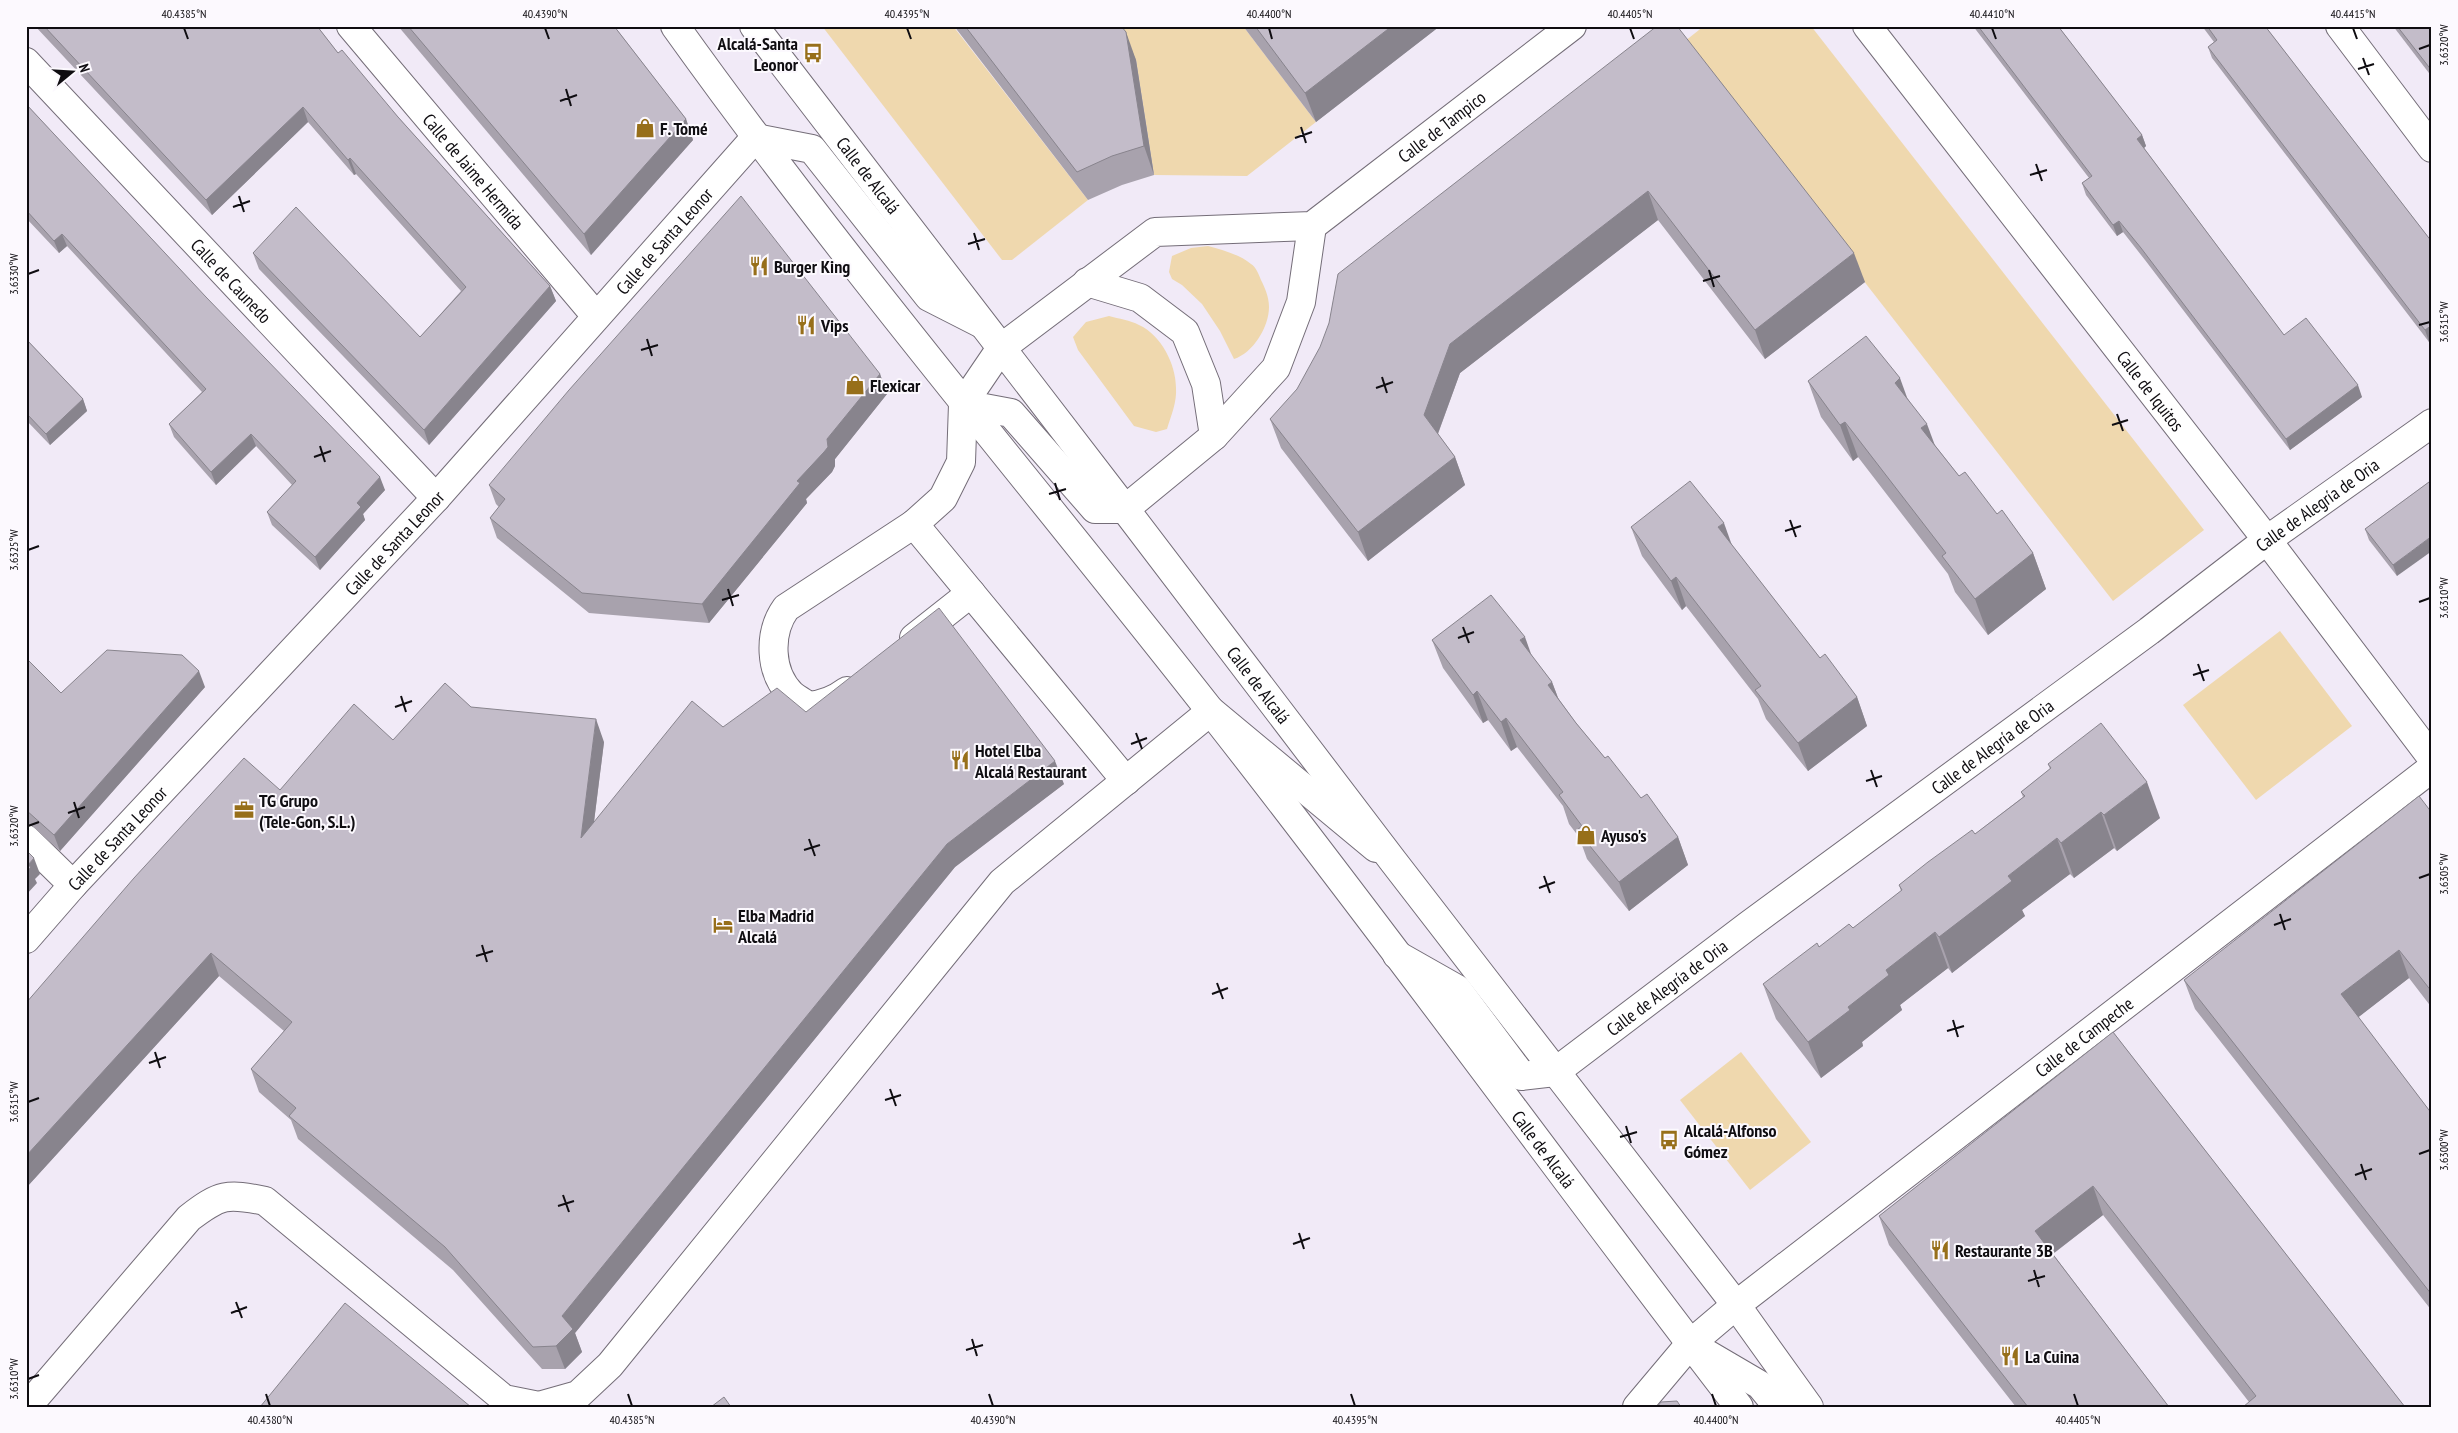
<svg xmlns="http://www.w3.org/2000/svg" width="2458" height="1433" font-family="'PT Sans Narrow',sans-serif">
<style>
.green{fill:#efd8ae}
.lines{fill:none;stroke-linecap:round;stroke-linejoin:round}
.minor-casing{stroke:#746d78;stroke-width:30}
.major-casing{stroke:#746d78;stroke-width:30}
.minor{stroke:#fff;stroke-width:28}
.major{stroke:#fff;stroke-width:28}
.wall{fill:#a8a2ad}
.shaded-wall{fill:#88848d}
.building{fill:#c3bcc9;stroke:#88848d}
.ticks{fill:none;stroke:#0f0d11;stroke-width:2}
.labels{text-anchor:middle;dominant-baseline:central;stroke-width:4;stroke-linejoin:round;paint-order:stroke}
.poi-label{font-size:18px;font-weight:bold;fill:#0f0d11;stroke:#fcf9fe;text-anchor:start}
.street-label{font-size:18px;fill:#0f0d11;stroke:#fcf9fe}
.neatline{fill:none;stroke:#0f0d11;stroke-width:2}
.ticks-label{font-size:12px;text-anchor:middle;fill:#0f0d11}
</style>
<rect width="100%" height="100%" fill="#f1eaf7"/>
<g class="green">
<path d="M 822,26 L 953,26 L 1088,200 L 1012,260 L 1002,260 Z"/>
<path d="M 1110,26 L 1243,26 L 1316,122 L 1247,176 L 1154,175 L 1136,60 Z"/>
<path d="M 1704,26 L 1811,26 L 2204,530 L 2113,601 L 1680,45 Z"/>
<path d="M 1208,246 C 1222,250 1239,254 1251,264 C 1256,267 1259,275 1261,280 C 1265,288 1269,297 1269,307 C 1269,327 1253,353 1234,359 L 1220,331 L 1202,304 L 1182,285 L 1172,279 L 1169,272 L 1172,256 L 1191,248 Z"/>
<path d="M 1109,316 C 1119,319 1130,320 1139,325 C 1161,335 1176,364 1176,388 C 1177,402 1171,416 1167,429 L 1156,432 L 1134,426 L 1078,350 L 1073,337 L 1086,322 Z"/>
<path d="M 2280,631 L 2352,726 L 2256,800 L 2183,705 Z"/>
<path d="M 1741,1052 L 1811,1142 L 1750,1190 L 1680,1100 Z"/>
</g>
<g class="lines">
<defs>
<g id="minor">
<path id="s1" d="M 351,26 L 596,316"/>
<path id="s2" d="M 1867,26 L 2267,540 L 2432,758"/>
<path d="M 2340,26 L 2432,148"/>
<path id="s3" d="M 26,62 L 436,498"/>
<path d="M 1087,282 L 1140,298 L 1185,332 L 1206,384 L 1214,436"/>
<path id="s4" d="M 963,404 L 1001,348 L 1155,232 L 1312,226 L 1572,26"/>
<path d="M 963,404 L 1011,413 L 1095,509 L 1125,509 L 1214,436 L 1276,368 L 1301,302 L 1312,226"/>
<path d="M 963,404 L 961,462 L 943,498 L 914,524 L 1126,781"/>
<path d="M 914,638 L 971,593"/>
<path d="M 847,691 C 835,700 823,705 808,706 C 803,702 797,699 792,695 C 769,673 768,633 786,608 L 914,524"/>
<path d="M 26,839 L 73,885"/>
<path id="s5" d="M 26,939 L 73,885 L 436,498 L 755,138 L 812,149 L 929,297 L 982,324"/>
<path id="s6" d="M 1397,955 L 1457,989 L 1522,1076 L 1555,1072 L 1749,925 L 2149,631 L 2267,540 L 2432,423"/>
<path d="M 1690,1344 L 1760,1385 L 1778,1407"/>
<path d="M 27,1407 L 189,1218 C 220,1194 227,1193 265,1201 L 504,1399 L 539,1406 L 578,1395 L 610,1365 L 1002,882 L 1211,711 L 1376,848"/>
<path id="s7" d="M 1637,1407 L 1690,1344 L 1736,1305 L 2432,768"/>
</g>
<g id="major">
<path id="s8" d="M 675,26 C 843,261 1031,482 1209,709 C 1390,939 1561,1176 1739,1407"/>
<path id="s9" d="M 754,26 L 1125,509 L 1393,861 L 1736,1305 L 1809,1407"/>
</g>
</defs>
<use href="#minor" class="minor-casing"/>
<use href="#major" class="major-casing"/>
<use href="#minor" class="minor"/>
<use href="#major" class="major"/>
</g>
<g class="wall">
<path d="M 35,26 L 317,26 L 338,53 L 398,117 L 550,286 L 556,301 L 429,445 L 259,269 L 253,253 L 420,337 L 461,291 L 356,174 L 354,175 L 308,122 L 212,215 Z"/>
<path d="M 398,26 L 614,26 L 686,119 L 693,140 L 591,255 Z"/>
<path d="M 954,26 L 1121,26 L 1136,60 L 1154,175 L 1122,185 L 1088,200 Z"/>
<path d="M 1243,26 L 1440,26 L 1316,122 Z"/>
<path d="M 1657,26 L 1865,282 L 1765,359 L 1658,220 L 1460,373 L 1438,434 L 1455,457 L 1465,485 L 1368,561 L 1281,448 L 1270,419 Z"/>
<path d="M 1973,26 L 2058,26 L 2142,135 L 2146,146 L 2144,148 L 2284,335 L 2362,397 L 2290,450 L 2145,260 L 2123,232 L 2117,236 L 2086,195 L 2082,183 L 2089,178 Z"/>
<path d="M 2202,26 L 2265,26 L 2432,242 L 2432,340 L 2429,342 L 2212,58 L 2208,47 L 2214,42 Z"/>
<path d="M 2393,26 L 2432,26 L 2432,77 Z"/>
<path d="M 26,104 L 385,490 L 363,514 L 365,520 L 320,570 L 272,525 L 267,512 L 292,485 L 256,446 L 216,485 L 174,437 L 169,424 L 202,392 L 67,246 L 59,253 L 26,218 Z"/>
<path d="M 26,339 L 83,399 L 87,411 L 50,445 L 26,420 Z"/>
<path d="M 880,374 L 887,394 L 835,459 L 835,466 L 832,472 L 806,499 L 807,503 L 709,623 L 589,613 L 497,538 L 490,518 L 499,507 L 496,504 L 489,485 Z"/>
<path d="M 1808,381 L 1908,399 L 1934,444 L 1959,476 L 1997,514 L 2033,553 L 2046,589 L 1988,635 L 1955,592 L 1948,574 L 1858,457 L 1853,461 L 1821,417 Z"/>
<path d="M 2429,482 L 2397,576 L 2369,540 L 2365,529 Z"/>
<path d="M 1631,527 L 1731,544 L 1820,658 L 1857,697 L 1867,726 L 1808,771 L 1766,719 L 1758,699 L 1686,606 L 1682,610 L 1642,556 Z"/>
<path d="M 1432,640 L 1531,655 L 1552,682 L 1558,698 L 1576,723 L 1605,758 L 1641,798 L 1678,837 L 1688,865 L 1629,911 L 1587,859 L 1579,837 L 1569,824 L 1563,806 L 1517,747 L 1511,751 L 1488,720 L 1483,723 L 1443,668 Z"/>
<path d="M 26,658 L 61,693 L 205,687 L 60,851 L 30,824 L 26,824 Z"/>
<path d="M 471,707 L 604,742 L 594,822 L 723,727 L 806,712 L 1064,784 L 955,867 L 575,1333 L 582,1352 L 565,1369 L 542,1369 L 453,1270 L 298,1139 L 291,1120 L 259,1092 L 251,1069 L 284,1031 L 219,976 L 26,1188 L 26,1003 L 280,790 L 393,740 Z"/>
<path d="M 2048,764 L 2160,818 L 2117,851 L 2114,848 L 2074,878 L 2070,874 L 2022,910 L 2025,916 L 1952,973 L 1948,968 L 1900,1005 L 1902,1010 L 1862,1042 L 1863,1046 L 1821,1078 L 1776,1019 L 1763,984 L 1819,947 L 1853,928 L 1901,891 L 1899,885 L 1975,834 L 2023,797 L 2021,792 L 2050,769 Z"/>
<path d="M 2432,813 L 2432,1008 L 2409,978 L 2358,1017 L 2432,1114 L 2432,1311 L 2195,1009 L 2184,980 Z"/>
<path d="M 2113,1032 L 2405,1407 L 2249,1402 L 2103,1215 L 2053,1254 L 2169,1407 L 2016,1407 L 1889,1245 L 1879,1216 Z"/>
</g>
<g class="shaded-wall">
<path d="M 1392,26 L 1440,26 L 1316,122 L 1305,93 Z"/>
<path d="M 1126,32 L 1136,60 L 1154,175 L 1144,146 Z"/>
<path d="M 303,107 L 308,122 L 212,215 L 206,200 Z"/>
<path d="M 686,119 L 693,140 L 591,255 L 584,234 Z"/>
<path d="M 2142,135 L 2146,146 L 2142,150 L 2137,139 Z"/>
<path d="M 350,158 L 356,174 L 354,175 L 348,160 Z"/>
<path d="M 1648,191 L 1658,220 L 1460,373 L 1434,444 L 1424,415 L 1450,344 Z"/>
<path d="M 2119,221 L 2123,232 L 2117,236 L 2113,225 Z"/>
<path d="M 62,234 L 67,246 L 59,253 L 54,241 Z"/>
<path d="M 1854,253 L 1865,282 L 1765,359 L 1755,330 Z"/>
<path d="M 550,286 L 556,301 L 429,445 L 424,430 Z"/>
<path d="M 2432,325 L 2432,340 L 2429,342 L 2425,330 Z"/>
<path d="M 880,374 L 887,394 L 835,459 L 835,466 L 832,472 L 806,499 L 807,503 L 709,623 L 702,604 L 797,481 L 827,439 Z"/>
<path d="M 1900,378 L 1913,414 L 1895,383 Z"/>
<path d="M 2358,385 L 2362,397 L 2290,450 L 2286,439 Z"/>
<path d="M 83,399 L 87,411 L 50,445 L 46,434 Z"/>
<path d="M 1845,422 L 1858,457 L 1853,461 L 1840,425 Z"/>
<path d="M 1927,424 L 1940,459 L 1921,428 Z"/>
<path d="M 251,434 L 256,446 L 216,485 L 211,472 Z"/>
<path d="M 1455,457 L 1465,485 L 1368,561 L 1358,532 Z"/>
<path d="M 380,477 L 385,490 L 363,514 L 365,520 L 320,570 L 315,557 L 357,503 Z"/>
<path d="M 1724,523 L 1734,551 L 1718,527 Z"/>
<path d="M 2432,536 L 2432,551 L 2397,576 L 2393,565 Z"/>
<path d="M 2033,553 L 2046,589 L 1988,635 L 1975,599 Z"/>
<path d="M 1676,577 L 1686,606 L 1682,610 L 1671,581 Z"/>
<path d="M 1525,637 L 1535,665 L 1520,640 Z"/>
<path d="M 199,671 L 205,687 L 60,851 L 54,835 Z"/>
<path d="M 1552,682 L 1563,711 L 1548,685 Z"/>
<path d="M 1477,691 L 1488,720 L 1483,723 L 1473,695 Z"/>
<path d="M 1857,697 L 1867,726 L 1808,771 L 1798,743 Z"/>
<path d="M 1506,718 L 1517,747 L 1511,751 L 1501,722 Z"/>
<path d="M 596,719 L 604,742 L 589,861 L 581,838 Z"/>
<path d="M 1055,761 L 1064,784 L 955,867 L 575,1333 L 582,1352 L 565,1369 L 556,1346 L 562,1316 L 947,844 Z"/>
<path d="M 2147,782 L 2160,818 L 2117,851 L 2104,815 Z"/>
<path d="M 2101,812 L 2114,848 L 2074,878 L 2061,843 Z"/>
<path d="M 1678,837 L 1688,865 L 1629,911 L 1619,882 Z"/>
<path d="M 2057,838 L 2070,874 L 2022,910 L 2025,916 L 1952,973 L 1939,937 L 2008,876 Z"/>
<path d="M 34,858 L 40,874 L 35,879 L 37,883 L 26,895 L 26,873 L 28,865 Z"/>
<path d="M 1935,932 L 1948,968 L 1900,1005 L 1902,1010 L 1862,1042 L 1863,1046 L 1821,1078 L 1808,1042 L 1848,1007 L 1886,970 Z"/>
<path d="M 2399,950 L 2409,978 L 2351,1023 L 2341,994 Z"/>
<path d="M 211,953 L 219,976 L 26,1188 L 26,1156 Z"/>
<path d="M 2093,1186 L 2103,1215 L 2046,1259 L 2035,1231 Z"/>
</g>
<g class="building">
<path d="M 44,26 L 317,26 L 338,53 L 342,50 L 398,117 L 550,286 L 424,430 L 253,253 L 296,207 L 420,337 L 466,287 L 350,158 L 348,160 L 303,107 L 206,200 Z"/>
<path d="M 408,26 L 614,26 L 686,119 L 584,234 Z"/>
<path d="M 965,26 L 1121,26 L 1126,32 L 1144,146 L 1112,156 L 1077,172 Z"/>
<path d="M 1255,26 L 1392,26 L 1305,93 Z"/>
<path d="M 1657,26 L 1677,26 L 1854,253 L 1755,330 L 1648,191 L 1450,344 L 1424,415 L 1455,457 L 1358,532 L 1270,419 L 1297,389 L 1320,347 L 1329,323 L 1338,274 Z"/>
<path d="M 1978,26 L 2058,26 L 2142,135 L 2137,139 L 2284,335 L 2306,318 L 2358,385 L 2286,439 L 2141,248 L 2119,221 L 2113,225 L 2082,183 L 2092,176 Z"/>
<path d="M 2207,26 L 2265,26 L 2432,242 L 2432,325 L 2425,330 L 2208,47 L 2217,40 Z"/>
<path d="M 2397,26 L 2432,26 L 2432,71 Z"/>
<path d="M 26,104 L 206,297 L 380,477 L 357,503 L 361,507 L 315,557 L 267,512 L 296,481 L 251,434 L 211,472 L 169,424 L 206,389 L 62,234 L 54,241 L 26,210 Z"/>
<path d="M 741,196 L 880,374 L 827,439 L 828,447 L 824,452 L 797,481 L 800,483 L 702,604 L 582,593 L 490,518 L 505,499 L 489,485 L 569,390 Z"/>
<path d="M 1866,336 L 1900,378 L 1895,383 L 1927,424 L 1921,428 L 1959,476 L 1965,472 L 1997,514 L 2002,510 L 2033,553 L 1975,599 L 1942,556 L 1946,553 L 1845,422 L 1840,425 L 1808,381 Z"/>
<path d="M 26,339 L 83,399 L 46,434 L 26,413 Z"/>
<path d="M 1690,481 L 1724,523 L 1718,527 L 1820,658 L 1825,654 L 1857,697 L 1798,743 L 1755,690 L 1761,686 L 1676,577 L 1671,581 L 1631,527 Z"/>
<path d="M 2429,482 L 2432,486 L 2432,536 L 2393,565 L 2365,529 Z"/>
<path d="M 1491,595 L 1525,637 L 1520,640 L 1552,682 L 1548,685 L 1576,723 L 1605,758 L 1608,756 L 1641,798 L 1647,794 L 1678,837 L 1619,882 L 1577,830 L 1582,826 L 1559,795 L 1563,792 L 1506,718 L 1501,722 L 1477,691 L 1473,695 L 1432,640 Z"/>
<path d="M 939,608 L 1055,761 L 947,844 L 562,1316 L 573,1329 L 556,1346 L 533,1347 L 445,1247 L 289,1116 L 296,1108 L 251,1069 L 292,1022 L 211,953 L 26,1156 L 26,1003 L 134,878 L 244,758 L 280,790 L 354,704 L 393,740 L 445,683 L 471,707 L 596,719 L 581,838 L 692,701 L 723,727 L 777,688 L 806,712 Z"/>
<path d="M 107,650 L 182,655 L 199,671 L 54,835 L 26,810 L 26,658 L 61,693 Z"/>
<path d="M 2101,723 L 2147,782 L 2104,815 L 2101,812 L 2061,843 L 2057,838 L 2008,876 L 2012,881 L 1939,937 L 1935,932 L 1886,970 L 1889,975 L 1848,1007 L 1850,1010 L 1808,1042 L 1763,984 L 1817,943 L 1819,947 L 1849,924 L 1853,928 L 1902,890 L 1899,885 L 1928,862 L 1972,830 L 1975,834 L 2025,796 L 2021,792 L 2051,768 L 2048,764 Z"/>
<path d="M 2419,796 L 2432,813 L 2432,992 L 2399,950 L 2341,994 L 2432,1114 L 2432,1295 L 2184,980 Z"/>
<path d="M 26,850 L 34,858 L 28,865 L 31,867 L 26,873 Z"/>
<path d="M 2113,1032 L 2405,1407 L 2243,1407 L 2256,1396 L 2093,1186 L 2035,1231 L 2169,1407 L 2028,1407 L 1879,1216 Z"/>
<path d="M 345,1303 L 471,1407 L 260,1407 Z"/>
<path d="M 724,1397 L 731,1407 L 711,1407 Z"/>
<path d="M 1677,1401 L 1681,1407 L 1657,1407 L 1661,1402 Z"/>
</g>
<path class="ticks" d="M 184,28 L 188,39M 545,28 L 549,39M 907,28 L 911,39M 1269,28 L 1272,39M 1630,28 L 1634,39M 1992,28 L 1996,39M 2353,28 L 2357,39M 2419,49 L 2430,45M 2363,58 L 2369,75M 2358,69 L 2374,64M 566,89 L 571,106M 560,101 L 577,95M 1301,127 L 1306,143M 1295,138 L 1312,132M 2036,164 L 2042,181M 2030,175 L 2047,170M 239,196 L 244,212M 233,207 L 250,201M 974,233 L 979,250M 968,244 L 985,239M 1709,270 L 1714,287M 28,274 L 39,270M 1703,281 L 1720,276M 2419,325 L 2430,322M 647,339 L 652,356M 641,350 L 658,345M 1382,377 L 1387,393M 1376,388 L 1393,382M 2117,414 L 2123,431M 2112,425 L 2128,420M 320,446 L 325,462M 314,457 L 331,451M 1055,483 L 1060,500M 1049,494 L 1066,489M 1790,520 L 1796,537M 1785,531 L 1801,526M 28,550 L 39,546M 728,589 L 733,606M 722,600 L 739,595M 2419,602 L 2430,598M 1463,627 L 1469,643M 1458,638 L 1474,632M 2198,664 L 2204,681M 2193,675 L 2209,670M 401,696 L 406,712M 395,707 L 412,701M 1136,733 L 1142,749M 1131,744 L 1147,738M 1871,770 L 1877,787M 1866,781 L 1882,776M 74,802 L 79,818M 68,813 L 85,807M 28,826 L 39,822M 809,839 L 815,856M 804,850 L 820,845M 1544,876 L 1550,893M 2419,878 L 2430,874M 1539,888 L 1555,882M 2280,914 L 2285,930M 2274,925 L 2291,919M 482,945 L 487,962M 476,956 L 493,951M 1217,983 L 1223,999M 1212,994 L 1228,988M 1953,1020 L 1958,1037M 1947,1031 L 1964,1026M 155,1052 L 160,1068M 149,1063 L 166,1057M 890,1089 L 896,1106M 885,1100 L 901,1095M 28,1102 L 39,1098M 1626,1126 L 1631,1143M 1620,1137 L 1637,1132M 2419,1154 L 2430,1150M 2361,1164 L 2366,1180M 2355,1175 L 2372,1169M 563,1195 L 569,1212M 558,1206 L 574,1201M 1299,1233 L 1304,1249M 1293,1244 L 1310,1238M 2034,1270 L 2039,1287M 2028,1281 L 2045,1276M 236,1302 L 242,1318M 231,1313 L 247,1307M 972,1339 L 977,1356M 966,1350 L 983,1345M 28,1379 L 39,1375M 266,1394 L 270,1406M 628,1394 L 632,1406M 989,1394 L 993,1406M 1351,1394 L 1355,1406M 1712,1394 L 1716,1406M 2074,1394 L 2078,1406"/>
<defs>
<symbol id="bus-bare" viewBox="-9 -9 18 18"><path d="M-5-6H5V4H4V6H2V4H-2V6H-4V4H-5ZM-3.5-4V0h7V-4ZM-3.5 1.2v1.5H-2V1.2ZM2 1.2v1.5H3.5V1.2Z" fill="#976f1a" stroke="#fcf9fe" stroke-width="2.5" paint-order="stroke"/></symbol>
<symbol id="shop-bare" viewBox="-9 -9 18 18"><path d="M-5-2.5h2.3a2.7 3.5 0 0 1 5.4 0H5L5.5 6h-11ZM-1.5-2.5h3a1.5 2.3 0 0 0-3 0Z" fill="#976f1a" stroke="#fcf9fe" stroke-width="2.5" paint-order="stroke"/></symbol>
<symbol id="restaurant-bare" viewBox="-9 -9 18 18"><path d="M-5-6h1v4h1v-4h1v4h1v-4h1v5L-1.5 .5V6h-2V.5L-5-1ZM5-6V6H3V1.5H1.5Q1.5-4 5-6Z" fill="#976f1a" stroke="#fcf9fe" stroke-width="2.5" paint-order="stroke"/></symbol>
<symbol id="office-bare" viewBox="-9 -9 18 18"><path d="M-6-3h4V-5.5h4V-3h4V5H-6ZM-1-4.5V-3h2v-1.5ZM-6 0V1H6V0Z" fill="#976f1a" stroke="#fcf9fe" stroke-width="2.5" paint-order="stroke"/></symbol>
<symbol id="hotel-bare" viewBox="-9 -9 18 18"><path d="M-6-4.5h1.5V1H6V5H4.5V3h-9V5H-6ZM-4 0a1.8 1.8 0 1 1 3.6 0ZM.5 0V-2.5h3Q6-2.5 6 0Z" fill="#976f1a" stroke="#fcf9fe" stroke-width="2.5" paint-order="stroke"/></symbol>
</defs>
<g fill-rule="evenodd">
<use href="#bus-bare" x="799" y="39" width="28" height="28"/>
<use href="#shop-bare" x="631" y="114" width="28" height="28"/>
<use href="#restaurant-bare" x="745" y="252" width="28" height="28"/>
<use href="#restaurant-bare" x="792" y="311" width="28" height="28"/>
<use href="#shop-bare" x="841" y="371" width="28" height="28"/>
<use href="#restaurant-bare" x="946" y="746" width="28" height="28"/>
<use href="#office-bare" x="230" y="796" width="28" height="28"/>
<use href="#shop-bare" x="1572" y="821" width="28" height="28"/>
<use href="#hotel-bare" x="709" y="911" width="28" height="28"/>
<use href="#bus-bare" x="1655" y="1126" width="28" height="28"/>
<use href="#restaurant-bare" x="1926" y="1236" width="28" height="28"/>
<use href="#restaurant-bare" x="1996" y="1342" width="28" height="28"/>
</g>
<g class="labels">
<g class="poi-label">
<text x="798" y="43" text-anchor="end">Alcalá-Santa<tspan x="798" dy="21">Leonor</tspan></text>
<text x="660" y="128">F. Tomé</text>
<text x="774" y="266">Burger King</text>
<text x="821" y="325">Vips</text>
<text x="870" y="385">Flexicar</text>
<text x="975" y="750">Hotel Elba<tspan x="975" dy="21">Alcalá Restaurant</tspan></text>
<text x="259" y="800">TG Grupo<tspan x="259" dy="21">(Tele-Gon, S.L.)</tspan></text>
<text x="1601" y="835">Ayuso's</text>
<text x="738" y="915">Elba Madrid<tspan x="738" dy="21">Alcalá</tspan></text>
<text x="1684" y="1130">Alcalá-Alfonso<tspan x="1684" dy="21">Gómez</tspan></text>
<text x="1955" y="1250">Restaurante 3B</text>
<text x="2025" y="1356">La Cuina</text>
</g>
<g class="street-label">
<text stroke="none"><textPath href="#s4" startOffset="581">Calle de Tampico</textPath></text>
<text stroke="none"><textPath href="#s1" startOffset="190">Calle de Jaime Hermida</textPath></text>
<text stroke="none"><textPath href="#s9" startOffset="188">Calle de Alcalá</textPath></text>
<text stroke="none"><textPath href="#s5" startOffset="946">Calle de Santa Leonor</textPath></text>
<text stroke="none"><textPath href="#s3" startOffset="300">Calle de Caunedo</textPath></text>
<text stroke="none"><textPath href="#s2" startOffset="462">Calle de Iquitos</textPath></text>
<text stroke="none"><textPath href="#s6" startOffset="1161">Calle de Alegría de Oria</textPath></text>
<text stroke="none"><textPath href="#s5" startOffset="541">Calle de Santa Leonor</textPath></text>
<text stroke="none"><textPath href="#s9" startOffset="830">Calle de Alcalá</textPath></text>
<text stroke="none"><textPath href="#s6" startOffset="756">Calle de Alegría de Oria</textPath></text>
<text stroke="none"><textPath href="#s5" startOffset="136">Calle de Santa Leonor</textPath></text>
<text stroke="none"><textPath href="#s6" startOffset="351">Calle de Alegría de Oria</textPath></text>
<text stroke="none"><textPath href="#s7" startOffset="582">Calle de Campeche</textPath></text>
<text stroke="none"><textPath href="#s8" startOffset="1420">Calle de Alcalá</textPath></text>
</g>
</g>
<rect width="2458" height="1433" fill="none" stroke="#fcf9fe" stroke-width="55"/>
<g transform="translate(72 72) rotate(72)" stroke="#fcf9fe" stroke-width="4" paint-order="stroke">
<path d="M0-4L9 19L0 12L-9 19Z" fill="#0f0d11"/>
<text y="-8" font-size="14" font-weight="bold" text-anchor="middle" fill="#0f0d11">N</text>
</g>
<rect x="28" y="28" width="2402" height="1378" class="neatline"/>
<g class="ticks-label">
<text x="184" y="18">40.4385°N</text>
<text x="545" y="18">40.4390°N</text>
<text x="907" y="18">40.4395°N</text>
<text x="1269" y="18">40.4400°N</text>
<text x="1630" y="18">40.4405°N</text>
<text x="1992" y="18">40.4410°N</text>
<text x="2353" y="18">40.4415°N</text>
<text transform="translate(2444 45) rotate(-90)" y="4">3.6320°W</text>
<text transform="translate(14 274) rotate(-90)" y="4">3.6330°W</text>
<text transform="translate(2444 322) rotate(-90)" y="4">3.6315°W</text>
<text transform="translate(14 550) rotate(-90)" y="4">3.6325°W</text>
<text transform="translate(2444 598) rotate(-90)" y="4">3.6310°W</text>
<text transform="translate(14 826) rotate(-90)" y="4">3.6320°W</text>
<text transform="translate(2444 874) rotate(-90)" y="4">3.6305°W</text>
<text transform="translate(14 1102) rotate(-90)" y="4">3.6315°W</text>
<text transform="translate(2444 1150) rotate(-90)" y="4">3.6300°W</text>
<text transform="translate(14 1379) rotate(-90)" y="4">3.6310°W</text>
<text x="270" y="1424">40.4380°N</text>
<text x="632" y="1424">40.4385°N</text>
<text x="993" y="1424">40.4390°N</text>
<text x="1355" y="1424">40.4395°N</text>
<text x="1716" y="1424">40.4400°N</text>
<text x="2078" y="1424">40.4405°N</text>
</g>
</svg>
